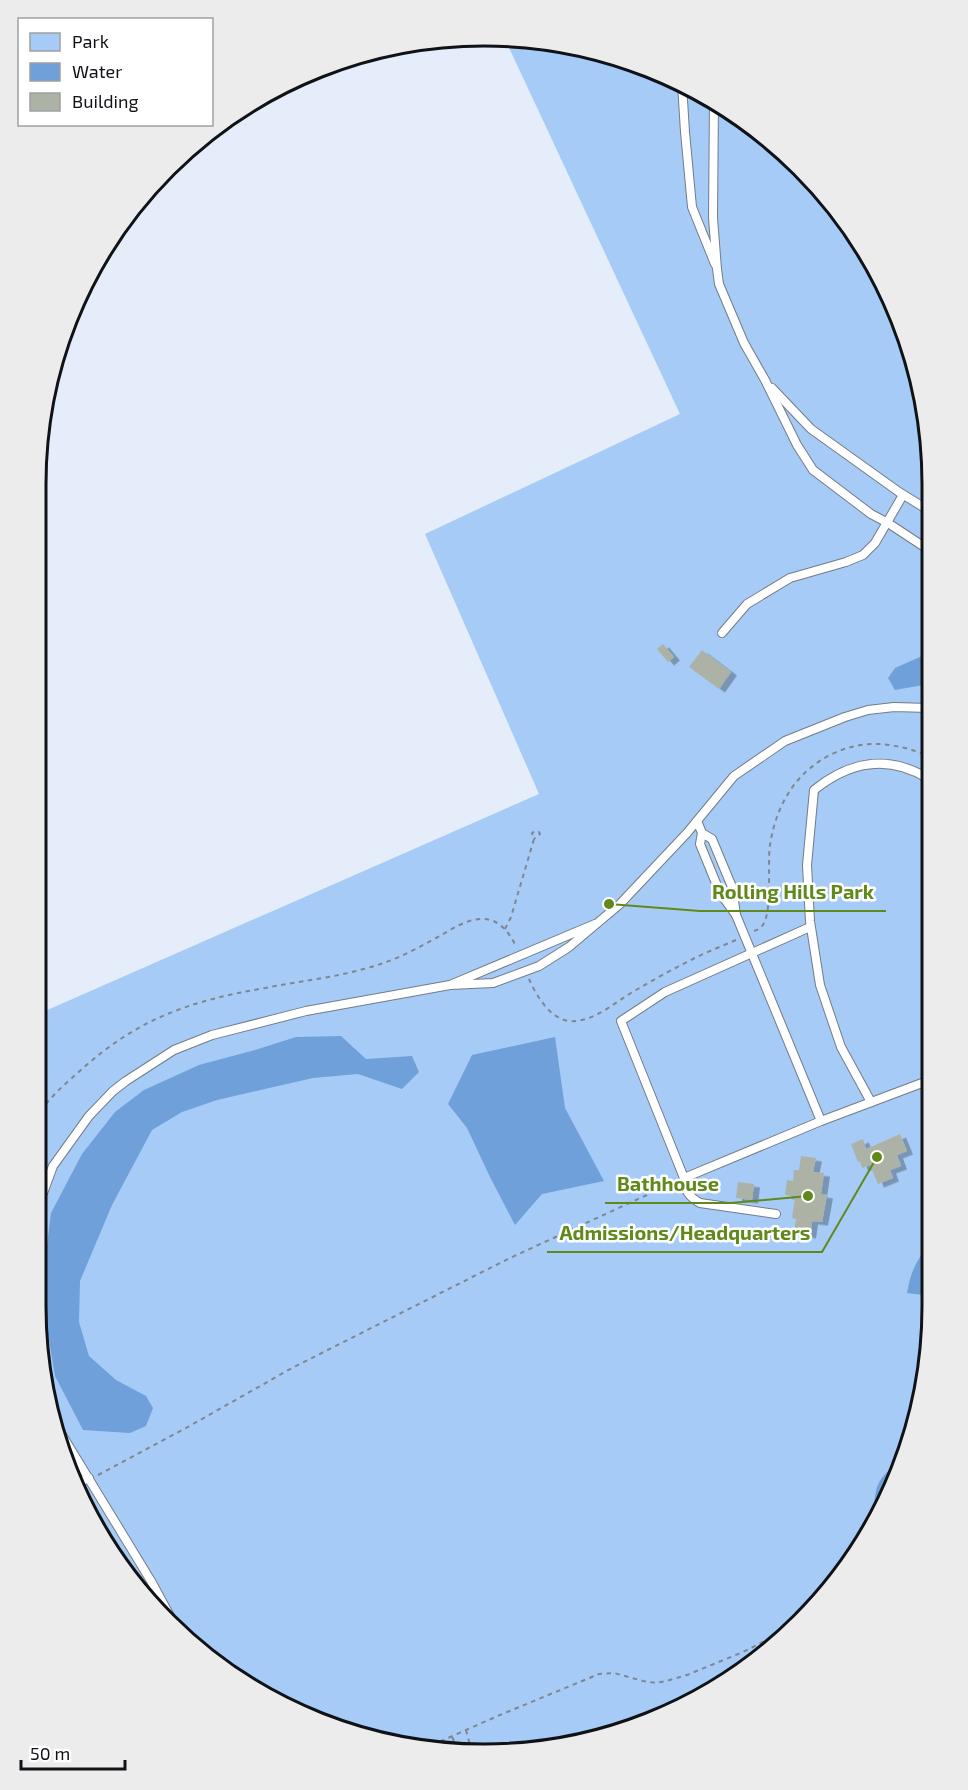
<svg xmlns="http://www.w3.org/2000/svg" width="968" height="1790" font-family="'Exo 2',sans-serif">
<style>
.green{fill:#a6cbf6}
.water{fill:#6fa0d9}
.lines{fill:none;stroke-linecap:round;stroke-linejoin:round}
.canal{stroke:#6fa0d9;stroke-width:15}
.building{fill:#acb3a6;filter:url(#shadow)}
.service-casing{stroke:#747c86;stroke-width:10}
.path{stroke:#80868f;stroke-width:2;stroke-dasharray:4.5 4.5;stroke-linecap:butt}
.service{stroke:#fff;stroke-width:8}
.rim{fill:none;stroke:#0f1216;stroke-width:3}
.leader{fill:none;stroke:#5f8a19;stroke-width:2}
.callout-dot{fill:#5f8a19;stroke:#fff;stroke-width:2}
.callout-label{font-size:20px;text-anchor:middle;font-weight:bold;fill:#5f8a19;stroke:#fff;stroke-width:5;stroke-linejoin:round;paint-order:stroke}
</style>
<defs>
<filter id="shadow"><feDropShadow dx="6" dy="3.5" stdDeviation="0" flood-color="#0004"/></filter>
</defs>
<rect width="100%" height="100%" fill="#e4edf9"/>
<path class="green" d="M 505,39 L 542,40 L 628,60 L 708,96 L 780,147 L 856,235 L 908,340 L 928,426 L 931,1335 L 917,1422 L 872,1530 L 780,1643 L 656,1720 L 514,1753 L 368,1739 L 235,1679 L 129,1579 L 60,1450 L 36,1306 L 36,1015 L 539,794 L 425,534 L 680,414 Z"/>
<g class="water">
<path d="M 929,653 L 929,684 L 895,690 L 888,678 L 895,668 Z"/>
<path d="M 341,1036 L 366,1059 L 412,1056 L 419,1072 L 402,1089 L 358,1074 L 313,1078 L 217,1100 L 182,1112 L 152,1130 L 112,1205 L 80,1281 L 79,1322 L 89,1356 L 116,1380 L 146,1396 L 153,1408 L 146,1426 L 130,1433 L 83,1430 L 55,1376 L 41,1293 L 51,1213 L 82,1154 L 115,1112 L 144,1090 L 199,1065 L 255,1050 L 296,1037 Z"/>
<path d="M 555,1037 L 565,1108 L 604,1181 L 542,1194 L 515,1225 L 490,1177 L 467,1128 L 448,1104 L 472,1055 Z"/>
<path d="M 931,1243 L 931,1296 L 907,1293 C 911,1271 916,1260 931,1243 Z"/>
</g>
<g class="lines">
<path class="canal" d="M 882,1505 C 882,1493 884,1484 894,1476"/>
</g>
<g class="building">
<path d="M 663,644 L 674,657 L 668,662 L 657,649 Z"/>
<path d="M 702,650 L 731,672 L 719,689 L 689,667 Z"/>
<path d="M 900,1134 L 907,1151 L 897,1155 L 901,1166 L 890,1170 L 893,1178 L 878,1184 L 870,1165 L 862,1168 L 860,1161 L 858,1162 L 851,1144 L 863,1139 L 866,1149 Z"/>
<path d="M 801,1156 L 816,1158 L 813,1172 L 824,1173 L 821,1194 L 827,1195 L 822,1222 L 812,1221 L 810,1235 L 794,1232 L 796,1219 L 792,1218 L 795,1197 L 785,1195 L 787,1180 L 793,1181 L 794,1170 L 799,1170 Z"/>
<path d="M 738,1182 L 754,1184 L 752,1200 L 736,1198 Z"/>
</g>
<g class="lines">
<defs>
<g id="service">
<path d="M 682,84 L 685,132 L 692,207 L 715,264"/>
<path d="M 714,100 L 713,218 L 717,269 L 719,284 L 744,343 L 765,380 L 797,445 L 813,470 L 871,514 L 888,523 L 929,550"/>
<path d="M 772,388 L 811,429 L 899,492 L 928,510"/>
<path d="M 722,633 L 747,604 L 790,578 L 846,562 L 863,555 L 875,543 L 903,495"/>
<path d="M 697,821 L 702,833 L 712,839 L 732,887 L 736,915 L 720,893 L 700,844 L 702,833"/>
<path d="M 736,915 L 821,1121"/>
<path d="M 595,924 L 450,985 L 493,983 L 539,966 L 569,947 L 620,904 L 687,833 L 734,776 L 785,741 L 845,717 L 868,710 L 894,707 L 929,708"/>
<path d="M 810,927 L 665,992 L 621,1021 L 684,1178 L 821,1121 L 930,1080"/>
<path d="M 871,1102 L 841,1047 L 820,985 L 810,921 L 807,865 L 814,790 C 850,761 889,754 929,779"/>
<path d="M 684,1178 C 685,1191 689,1197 700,1203 L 776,1214"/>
<path d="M 36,1212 L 53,1166 L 89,1116 L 113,1091 L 126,1081 L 174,1050 L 212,1035 L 306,1011 L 450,985"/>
<path d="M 56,1425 L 151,1581 L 171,1618"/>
<path d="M 77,1483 L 89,1478"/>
</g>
</defs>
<use href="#service" class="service-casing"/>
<g class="path">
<path d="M 505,929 L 511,917 L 534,839 L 532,833 L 535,831 L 539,832 L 540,834 L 534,839"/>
<path d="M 754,931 C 757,930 760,929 762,926 C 773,914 767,863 770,845 C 776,806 795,772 832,754 C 866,738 896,743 929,756"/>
<path d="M 529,979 C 536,995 550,1019 569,1021 C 594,1023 616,1001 636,990 C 653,980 671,970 689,961 C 704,953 720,947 736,940"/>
<path d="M 36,1119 C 46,1100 65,1084 82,1069 C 139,1018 190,1001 265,988 C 299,981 334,978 367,968 C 391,962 413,951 434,939 C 450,931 464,919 483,919 C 500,919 509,933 516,946"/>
<path d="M 98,1475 L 186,1428 L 292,1368 L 510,1258 L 673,1183"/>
<path d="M 466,1730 L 471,1749"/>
<path d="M 452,1737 L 457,1747"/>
<path d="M 432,1745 L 500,1715 L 599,1674 L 614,1673 L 643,1681 L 656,1683 L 666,1681 L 687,1675 L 743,1652 L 792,1627"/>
</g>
<use href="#service" class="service"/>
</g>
<path d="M0 0H968V1790H0ZM484 46H484A438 438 0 0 1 922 484V1306A438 438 0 0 1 484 1744H484A438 438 0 0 1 46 1306V484A438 438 0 0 1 484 46Z" fill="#ececec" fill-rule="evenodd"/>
<path class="rim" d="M484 46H484A438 438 0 0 1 922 484V1306A438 438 0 0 1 484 1744H484A438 438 0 0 1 46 1306V484A438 438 0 0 1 484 46Z"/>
<path class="leader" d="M609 904L700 911H886M808 1196L731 1203H605M877 1157L822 1252H547"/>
<g class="callout-dot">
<circle cx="609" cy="904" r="6"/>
<circle cx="808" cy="1196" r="6"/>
<circle cx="877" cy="1157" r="6"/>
</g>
<g class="callout-label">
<text x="793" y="899">Rolling Hills Park</text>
<text x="668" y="1191">Bathhouse</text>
<text x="685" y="1240">Admissions/Headquarters</text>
</g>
<rect x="18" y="18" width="195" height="108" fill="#ffffff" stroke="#9fa0a2" stroke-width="1.5"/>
<rect x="30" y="33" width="30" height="18" fill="#a6cbf6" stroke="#9fa0a2" stroke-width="1.5"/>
<text x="72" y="48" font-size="18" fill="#0f1216">Park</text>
<rect x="30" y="63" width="30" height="18" fill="#6fa0d9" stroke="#9fa0a2" stroke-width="1.5"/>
<text x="72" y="78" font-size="18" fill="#0f1216">Water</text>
<rect x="30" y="93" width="30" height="18" fill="#acb3a6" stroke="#9fa0a2" stroke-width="1.5"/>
<text x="72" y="108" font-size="18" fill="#0f1216">Building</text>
<path d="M21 1760v9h104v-9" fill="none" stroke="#0f1216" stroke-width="3"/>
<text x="30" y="1760" font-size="18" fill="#0f1216" stroke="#ffffff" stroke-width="4.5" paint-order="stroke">50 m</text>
</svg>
